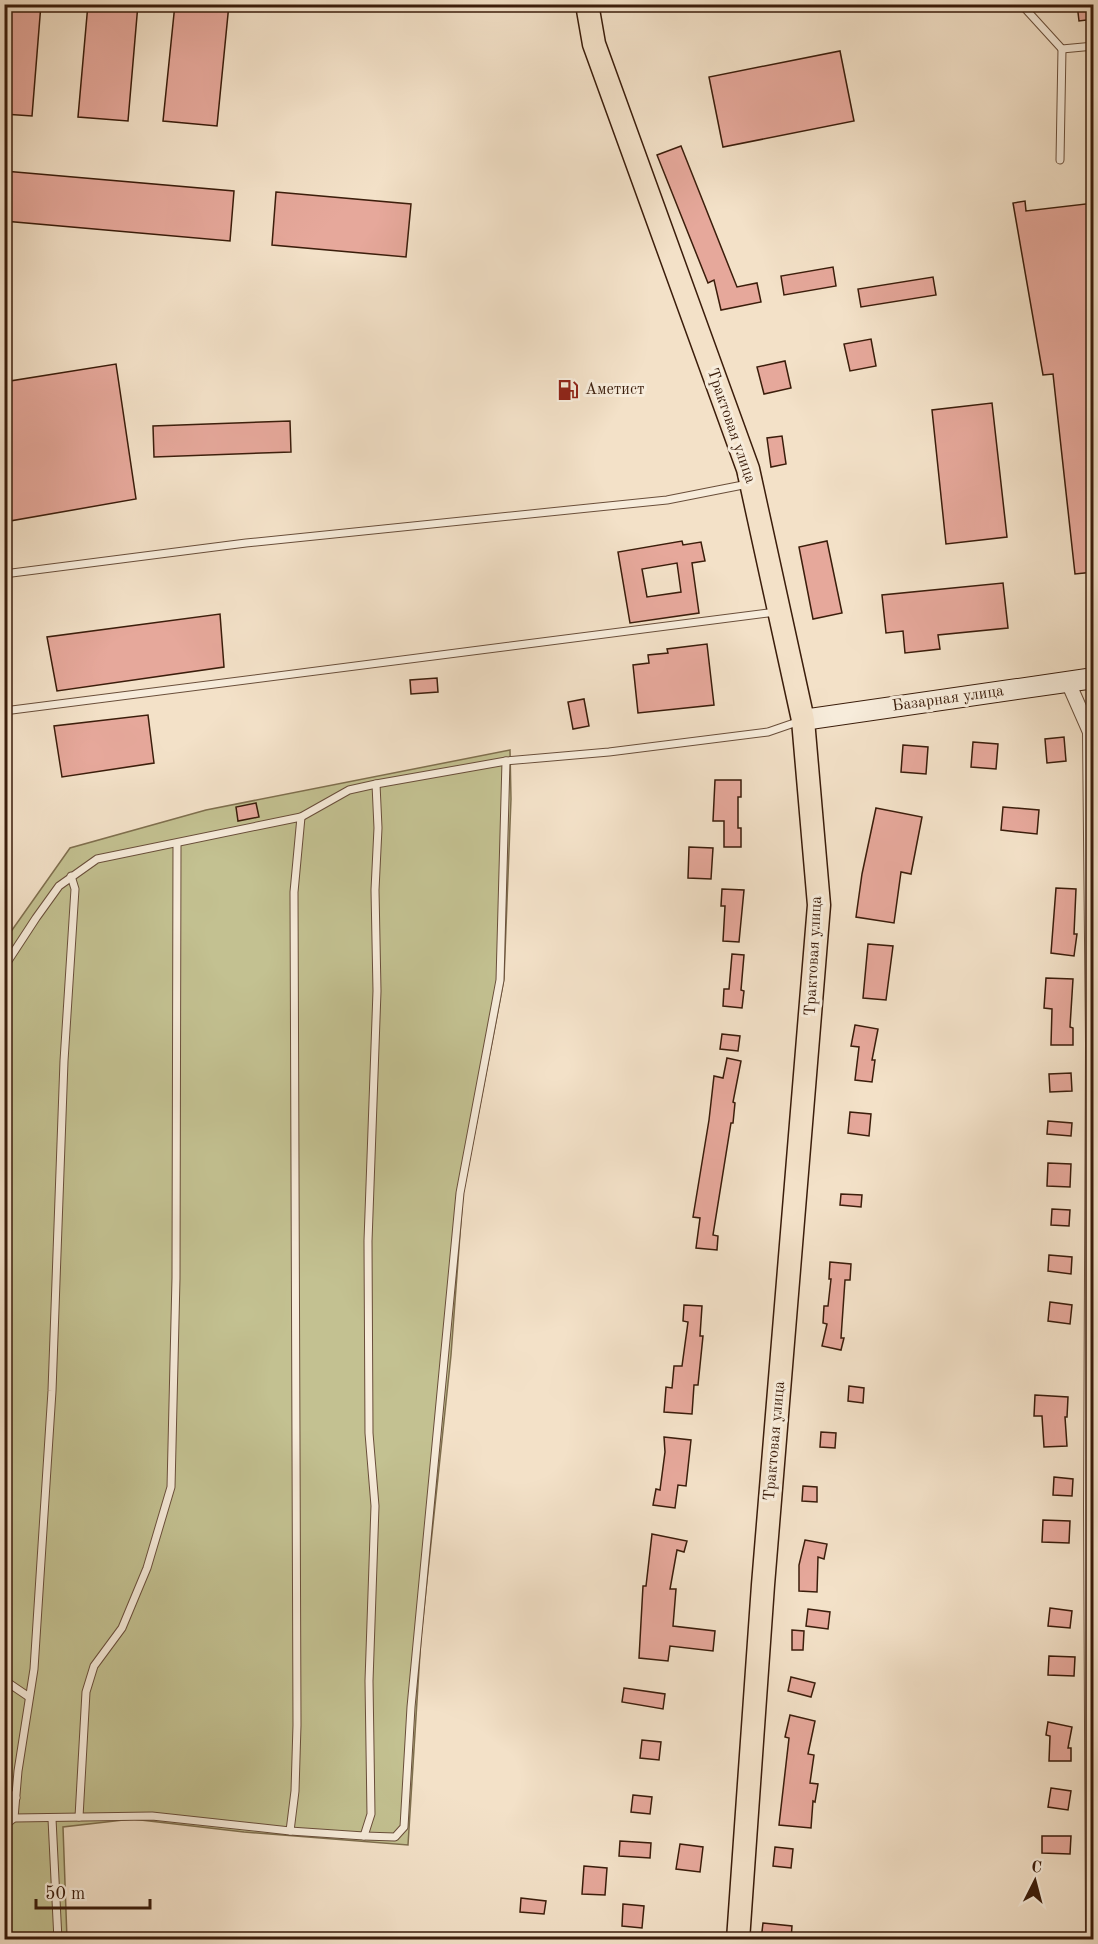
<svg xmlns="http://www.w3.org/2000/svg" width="1098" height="1944" font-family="'Old Standard TT',serif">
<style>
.green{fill:#c3c191;stroke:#7f6f4e;stroke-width:1.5}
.building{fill:#e6a89b;stroke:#3b1d0b;stroke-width:1.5;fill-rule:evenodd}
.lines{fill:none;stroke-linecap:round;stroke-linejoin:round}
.lane-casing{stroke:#694e3a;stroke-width:9}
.street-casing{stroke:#694e3a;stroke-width:16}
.secondary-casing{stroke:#3b1d0b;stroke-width:22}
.primary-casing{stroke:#3b1d0b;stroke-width:25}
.lane{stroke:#f7ecdb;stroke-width:7}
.street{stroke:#f7ecdb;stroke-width:14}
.secondary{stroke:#f7ecdb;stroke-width:20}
.primary{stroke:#f3e1c8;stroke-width:22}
.labels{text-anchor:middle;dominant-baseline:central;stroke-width:6;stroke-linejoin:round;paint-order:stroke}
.poi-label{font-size:16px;fill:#3b1d0b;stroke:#f7ecdb;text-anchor:start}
.street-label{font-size:16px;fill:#3b1d0b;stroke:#f7ecdb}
</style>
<rect width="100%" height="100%" fill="#f3e1c8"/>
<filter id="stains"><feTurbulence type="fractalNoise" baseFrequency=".00333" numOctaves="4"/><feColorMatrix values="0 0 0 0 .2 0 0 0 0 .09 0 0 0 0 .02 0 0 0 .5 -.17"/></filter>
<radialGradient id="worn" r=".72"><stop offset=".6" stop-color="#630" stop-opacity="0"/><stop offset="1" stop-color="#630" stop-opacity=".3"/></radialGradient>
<path class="green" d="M 510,750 L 511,799 L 504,979 L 463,1194 L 451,1355 L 421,1637 L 408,1845 L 244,1832 L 132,1819 L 63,1827 L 67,1939 L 5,1940 L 5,940 L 70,848 L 206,810 Z"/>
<g class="building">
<path d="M 4,4 L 41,4 L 32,116 L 4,114 Z"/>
<path d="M 88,4 L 138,4 L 128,121 L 78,117 Z"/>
<path d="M 175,4 L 229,4 L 217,126 L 163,121 Z"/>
<path d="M 1077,4 L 1094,4 L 1094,19 L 1079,21 Z"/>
<path d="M 840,51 L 854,121 L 723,147 L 709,77 Z"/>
<path d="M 681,146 L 737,287 L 757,283 L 761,302 L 721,310 L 714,280 L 708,283 L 657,155 Z"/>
<path d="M 4,171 L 234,191 L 230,241 L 4,221 Z"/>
<path d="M 276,192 L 411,204 L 406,257 L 272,245 Z"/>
<path d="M 1025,201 L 1026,211 L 1094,203 L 1094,572 L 1075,574 L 1053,374 L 1043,375 L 1013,203 Z"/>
<path d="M 833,267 L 836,286 L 784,295 L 781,276 Z"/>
<path d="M 933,277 L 936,295 L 861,307 L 858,289 Z"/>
<path d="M 871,339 L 876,366 L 850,371 L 844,344 Z"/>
<path d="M 785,361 L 791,388 L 764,394 L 757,367 Z"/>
<path d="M 116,364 L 136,499 L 4,522 L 4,382 Z"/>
<path d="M 992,403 L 1007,537 L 946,544 L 932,410 Z"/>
<path d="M 290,421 L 291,452 L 154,457 L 153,426 Z"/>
<path d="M 782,436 L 786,464 L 771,467 L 767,438 Z"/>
<path d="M 682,541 L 683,545 L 701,542 L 705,561 L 692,563 L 699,613 L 630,623 L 618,552 ZM 677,563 L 681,592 L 647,597 L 642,569 Z"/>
<path d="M 827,541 L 842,613 L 813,619 L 799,547 Z"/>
<path d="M 1003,583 L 1008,628 L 938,635 L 940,649 L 905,653 L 903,631 L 886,633 L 882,595 Z"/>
<path d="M 220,614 L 224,667 L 57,691 L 47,637 Z"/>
<path d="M 707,644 L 714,705 L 638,713 L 633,665 L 649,663 L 648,655 L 668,653 L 667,649 Z"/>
<path d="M 437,678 L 438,692 L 411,694 L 410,680 Z"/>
<path d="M 584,699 L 589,726 L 573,729 L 568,702 Z"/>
<path d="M 148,715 L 154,763 L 62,777 L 54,726 Z"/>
<path d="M 1064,737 L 1066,761 L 1047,763 L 1045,739 Z"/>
<path d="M 973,742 L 998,744 L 996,769 L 971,767 Z"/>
<path d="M 903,745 L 928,747 L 926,774 L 901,772 Z"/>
<path d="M 715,780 L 741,780 L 741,797 L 738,797 L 738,828 L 741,828 L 741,847 L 724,847 L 724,821 L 713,821 Z"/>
<path d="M 256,803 L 259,817 L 238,821 L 236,807 Z"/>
<path d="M 1003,807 L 1039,810 L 1037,834 L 1001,830 Z"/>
<path d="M 876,808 L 922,817 L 911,874 L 901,872 L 894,923 L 856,917 L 862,874 Z"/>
<path d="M 689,847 L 713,848 L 711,879 L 688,878 Z"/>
<path d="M 1056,888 L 1076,889 L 1074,934 L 1077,934 L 1074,956 L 1051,953 Z"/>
<path d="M 722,889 L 744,890 L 739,942 L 723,941 L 725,906 L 721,906 Z"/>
<path d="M 868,944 L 893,946 L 886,1000 L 863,998 Z"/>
<path d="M 732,954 L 744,955 L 741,990 L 744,991 L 742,1008 L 723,1006 L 724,989 L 729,989 Z"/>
<path d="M 1046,978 L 1073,979 L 1070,1027 L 1073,1028 L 1073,1045 L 1051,1045 L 1052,1009 L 1044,1008 Z"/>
<path d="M 855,1025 L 878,1029 L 872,1060 L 875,1060 L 872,1082 L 855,1080 L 859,1047 L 851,1046 Z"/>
<path d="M 722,1034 L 740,1036 L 738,1051 L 720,1049 Z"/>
<path d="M 727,1058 L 741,1061 L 733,1102 L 735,1103 L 733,1123 L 731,1123 L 713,1235 L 718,1236 L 717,1250 L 696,1248 L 700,1218 L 693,1217 L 709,1120 L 714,1076 L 723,1078 Z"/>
<path d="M 1071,1073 L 1072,1091 L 1050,1092 L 1049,1074 Z"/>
<path d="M 850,1112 L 871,1114 L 869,1136 L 848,1133 Z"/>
<path d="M 1048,1121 L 1072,1123 L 1071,1136 L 1047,1134 Z"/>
<path d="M 1048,1163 L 1071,1164 L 1070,1187 L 1047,1186 Z"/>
<path d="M 841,1194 L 862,1195 L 861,1207 L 840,1205 Z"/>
<path d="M 1052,1209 L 1070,1210 L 1069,1226 L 1051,1225 Z"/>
<path d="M 1049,1255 L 1072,1257 L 1071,1274 L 1048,1271 Z"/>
<path d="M 830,1262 L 851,1264 L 850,1280 L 845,1280 L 841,1338 L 844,1338 L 841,1350 L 822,1346 L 827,1324 L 823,1323 L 824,1306 L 828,1306 L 831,1279 L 829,1279 Z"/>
<path d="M 1050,1302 L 1072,1305 L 1070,1324 L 1048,1321 Z"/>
<path d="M 684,1305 L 702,1306 L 700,1336 L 703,1336 L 698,1385 L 694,1385 L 692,1414 L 664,1412 L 666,1387 L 672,1388 L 674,1366 L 682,1366 L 688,1322 L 683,1321 Z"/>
<path d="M 849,1386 L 864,1388 L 863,1403 L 848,1401 Z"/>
<path d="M 1035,1395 L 1068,1397 L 1067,1417 L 1065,1417 L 1067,1446 L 1044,1447 L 1042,1416 L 1034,1416 Z"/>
<path d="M 821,1432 L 836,1433 L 835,1448 L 820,1447 Z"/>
<path d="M 664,1437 L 691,1440 L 686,1486 L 678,1485 L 675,1508 L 653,1505 L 656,1489 L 660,1490 L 665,1452 Z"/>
<path d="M 1054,1477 L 1073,1479 L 1072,1496 L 1053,1495 Z"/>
<path d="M 803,1486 L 817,1487 L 817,1502 L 802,1501 Z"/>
<path d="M 1043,1520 L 1070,1521 L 1069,1543 L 1042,1542 Z"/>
<path d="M 652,1534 L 687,1541 L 684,1552 L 677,1550 L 670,1589 L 676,1589 L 673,1626 L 715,1631 L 713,1651 L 670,1646 L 668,1661 L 639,1658 L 643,1586 L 646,1586 Z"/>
<path d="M 805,1540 L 827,1544 L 824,1559 L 818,1557 L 817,1592 L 799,1591 L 799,1565 Z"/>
<path d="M 1050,1608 L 1072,1611 L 1070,1628 L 1048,1626 Z"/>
<path d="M 808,1609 L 830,1612 L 828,1629 L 806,1626 Z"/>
<path d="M 792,1630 L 804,1631 L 803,1650 L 792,1650 Z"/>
<path d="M 1049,1656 L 1075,1657 L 1074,1676 L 1048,1675 Z"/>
<path d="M 791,1677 L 815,1683 L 811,1697 L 788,1691 Z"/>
<path d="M 624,1688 L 665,1694 L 663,1709 L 622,1702 Z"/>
<path d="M 790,1715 L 815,1721 L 808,1754 L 814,1755 L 810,1783 L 818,1784 L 815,1802 L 813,1801 L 811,1828 L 779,1825 L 789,1738 L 785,1737 Z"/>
<path d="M 1048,1722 L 1072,1727 L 1068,1748 L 1071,1748 L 1071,1761 L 1049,1761 L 1050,1736 L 1046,1735 Z"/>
<path d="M 642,1740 L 661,1742 L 659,1760 L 640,1758 Z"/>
<path d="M 1051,1788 L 1071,1791 L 1068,1810 L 1048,1807 Z"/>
<path d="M 633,1795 L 652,1797 L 650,1814 L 631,1812 Z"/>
<path d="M 1042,1836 L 1071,1836 L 1070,1854 L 1042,1853 Z"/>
<path d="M 620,1841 L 651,1843 L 650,1858 L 619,1856 Z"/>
<path d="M 680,1844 L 703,1847 L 700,1872 L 676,1869 Z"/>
<path d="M 775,1847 L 793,1849 L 791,1868 L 773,1866 Z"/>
<path d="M 584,1866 L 607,1868 L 605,1895 L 582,1894 Z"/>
<path d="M 521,1898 L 546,1901 L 544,1914 L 520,1912 Z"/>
<path d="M 623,1904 L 644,1906 L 642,1928 L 622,1926 Z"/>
<path d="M 763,1923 L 792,1926 L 791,1940 L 761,1940 Z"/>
</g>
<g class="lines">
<defs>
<g id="lane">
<path d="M 1021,4 L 1062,49 L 1094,46"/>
<path d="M 1060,160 L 1062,49"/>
<path d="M 4,574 L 246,543 L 667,500 L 748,484"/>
<path d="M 4,711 L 776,612"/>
<path d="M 4,967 L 36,918 L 59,886 L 97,859 L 301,817 L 349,790 L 376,784 L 506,761 L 609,752 L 768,732 L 800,721"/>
<path d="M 4,1680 L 29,1697"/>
<path d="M 4,1790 L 16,1798"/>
<path d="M 79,1817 L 86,1692 L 94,1666 L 122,1628 L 147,1568 L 171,1487 L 176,1278 L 177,844"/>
<path d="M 14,1818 L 18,1771 L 34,1669 L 52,1391 L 64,1061 L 75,889 L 71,876"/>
<path d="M 52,1819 L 58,1940"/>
<path d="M 4,1826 L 14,1818 L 152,1816 L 290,1831 L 364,1836 L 371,1814 L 369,1681 L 375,1506 L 369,1433 L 368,1241 L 377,991 L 375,890 L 378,828 L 376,784"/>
<path d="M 290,1831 L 295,1791 L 297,1725 L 294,892 L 301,817"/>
<path d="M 364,1836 L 395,1837 L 404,1827 L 411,1707 L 460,1193 L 500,980 L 506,761"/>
</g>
<path id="street" d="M 1068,682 L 1090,732 L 1093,1043 L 1091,1505 L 1093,1940"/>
<path id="secondary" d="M 803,720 L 1094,678"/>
<path id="primary" d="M 587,4 L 594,44 L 748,469 L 803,720 L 819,905 L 763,1585 L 738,1940"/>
</defs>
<use href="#lane" class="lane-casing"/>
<use href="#street" class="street-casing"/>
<use href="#secondary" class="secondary-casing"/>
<use href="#primary" class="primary-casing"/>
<use href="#lane" class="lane"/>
<use href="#street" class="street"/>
<use href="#secondary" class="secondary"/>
<use href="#primary" class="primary"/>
</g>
<defs>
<symbol id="fuel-bare" viewBox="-9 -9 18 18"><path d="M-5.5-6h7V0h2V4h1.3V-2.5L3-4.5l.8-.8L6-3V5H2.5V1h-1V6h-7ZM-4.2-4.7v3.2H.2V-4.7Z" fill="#8f2418" stroke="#f7ecdb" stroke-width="2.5" paint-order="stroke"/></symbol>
</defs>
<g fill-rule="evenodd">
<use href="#fuel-bare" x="553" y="375" width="30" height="30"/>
</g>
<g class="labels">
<g class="poi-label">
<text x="585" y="390">Аметист</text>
</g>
<g class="street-label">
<text transform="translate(731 426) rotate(71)">Трактовая улица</text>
<text transform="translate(948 699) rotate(-8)">Базарная улица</text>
<text transform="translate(814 956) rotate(-87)">Трактовая улица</text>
<text transform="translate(775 1441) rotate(-85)">Трактовая улица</text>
</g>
</g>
<rect width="1098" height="1944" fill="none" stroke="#f3e1c8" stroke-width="24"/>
<rect x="6" y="6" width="1086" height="1932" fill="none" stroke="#3b1d0b" stroke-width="3"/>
<rect x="12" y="12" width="1074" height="1920" fill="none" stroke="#3b1d0b" stroke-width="1.5"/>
<g transform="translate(1035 1881) rotate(6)" stroke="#f7ecdb" stroke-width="4.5" paint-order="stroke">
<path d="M0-4.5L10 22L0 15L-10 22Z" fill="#3b1d0b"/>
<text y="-9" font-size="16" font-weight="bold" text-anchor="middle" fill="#3b1d0b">С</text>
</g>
<path d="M36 1899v9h114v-9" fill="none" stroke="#3b1d0b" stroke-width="3"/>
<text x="45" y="1899" font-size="18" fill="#3b1d0b" stroke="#f7ecdb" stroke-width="4.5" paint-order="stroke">50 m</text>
<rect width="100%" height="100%" filter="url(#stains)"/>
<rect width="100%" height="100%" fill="url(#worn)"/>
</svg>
